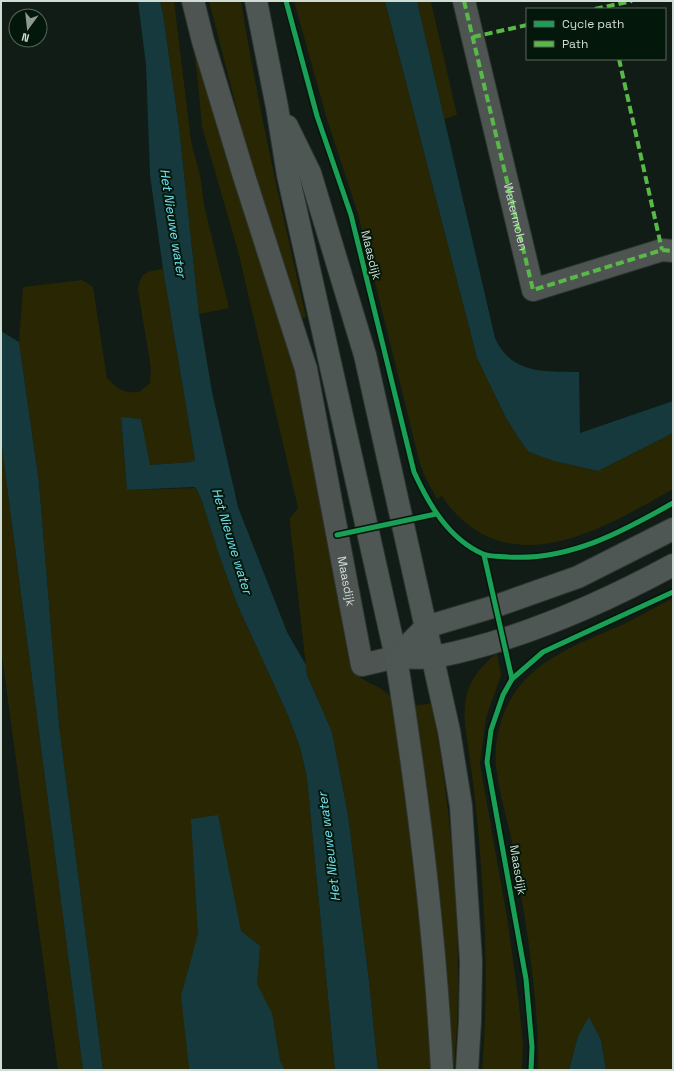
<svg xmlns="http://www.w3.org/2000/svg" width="674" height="1071" font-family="'Space Grotesk',sans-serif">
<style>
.green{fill:#292603}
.water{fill:#15393d}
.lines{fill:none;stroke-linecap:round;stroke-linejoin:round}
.street-casing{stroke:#2c3630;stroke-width:24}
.secondary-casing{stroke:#2c3630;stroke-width:24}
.street{stroke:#4e5452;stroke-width:22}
.secondary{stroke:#4f5754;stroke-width:22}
.quiet{stroke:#58b947;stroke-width:4;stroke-dasharray:8 4;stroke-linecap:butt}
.cycleway-casing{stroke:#04170b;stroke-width:8}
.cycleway{stroke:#1a9f57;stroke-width:5}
.labels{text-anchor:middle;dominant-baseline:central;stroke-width:4;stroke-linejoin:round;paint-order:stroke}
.street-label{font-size:12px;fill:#d0ddd4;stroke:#04170b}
.water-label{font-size:13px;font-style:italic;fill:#71e0f0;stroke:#04170b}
</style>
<rect width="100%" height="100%" fill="#101c15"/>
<g class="green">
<path d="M 160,1 L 174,1 L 191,141 L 200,175 L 204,205 L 229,308 L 199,314 L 179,127 L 163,14 Z"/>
<path d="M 209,1 L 241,1 C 258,107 282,212 306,317 L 302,318 L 247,149 Z"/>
<path d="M 294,1 L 385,1 L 477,358 L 506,418 L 520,440 L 529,452 L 554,461 L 598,471 L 673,433 L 673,489 C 616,521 537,571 474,529 C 461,520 450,509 442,496 L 437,499 L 424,475 L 419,460 L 358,214 L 326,116 Z"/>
<path d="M 417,1 L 434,1 L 431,2 L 457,115 L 444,119 Z"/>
<path d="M 186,4 L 298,372 L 351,667 C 363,687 381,681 394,702 L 427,970 L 432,1070 L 378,1070 L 369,981 L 348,815 L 332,732 L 307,675 L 290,525 L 290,518 L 298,508 L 238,251 L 202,127 L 197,73 Z"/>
<path d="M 163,269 L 195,460 L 191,462 L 149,465 L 141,419 L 121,418 L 127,490 L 196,488 L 201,498 L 219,555 L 237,604 L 287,713 L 300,747 L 307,778 L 335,1070 L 103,1070 L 59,725 L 39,483 L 19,342 L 23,287 L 82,280 L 93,287 L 107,378 C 119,390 122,393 139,392 L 150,383 L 151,368 L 138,290 C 141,271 146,272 163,269 Z"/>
<path d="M 1,440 L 83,1070 L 58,1070 L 1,649 Z"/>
<path d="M 673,598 L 673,1070 L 606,1070 L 601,1040 L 596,1032 L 578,1036 L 569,1070 L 538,1070 C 539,994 525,917 512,842 C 507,817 498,791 496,765 C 493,737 504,702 524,681 C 552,651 591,639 628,622 C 643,614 658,606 673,598 Z"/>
<path d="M 497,653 L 501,675 L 486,718 L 480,764 L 508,923 L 519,1004 L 523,1043 L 522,1070 L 482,1070 C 489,986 485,903 477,819 C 475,797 472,775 469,753 C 467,737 463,721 465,705 C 467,682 480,667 497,653 Z"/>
<path d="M 432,703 C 449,797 459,895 458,991 C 458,1017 456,1044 454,1070 L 448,1070 L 412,706 Z"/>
</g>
<g class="water">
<path d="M 138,1 L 160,1 L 163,14 L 179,127 L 199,314 L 212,392 L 238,507 L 287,632 L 306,665 L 307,675 L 332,732 L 348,815 L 369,981 L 378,1070 L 335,1070 L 307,778 L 300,747 L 287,713 L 237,604 L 219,555 L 201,498 L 196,488 L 193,487 L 127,490 L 121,417 L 141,419 L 150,465 L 191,462 L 195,460 L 163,269 L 150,175 L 146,65 Z"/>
<path d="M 385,1 L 417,1 L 495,338 C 512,375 544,371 579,372 L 580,433 L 673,401 L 673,433 L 598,471 L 554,461 L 529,452 L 520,440 L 506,418 L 477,358 Z"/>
<path d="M 1,331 L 19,342 L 39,483 L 59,725 L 103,1070 L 83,1070 L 1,440 Z"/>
<path d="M 218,815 L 241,931 L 260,946 L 257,984 L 272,1013 L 280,1061 L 285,1070 L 190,1070 L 189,1067 L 181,996 L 198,934 L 191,819 Z"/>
<path d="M 589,1017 L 601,1040 L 606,1070 L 569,1070 L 578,1036 Z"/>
</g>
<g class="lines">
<defs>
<g id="street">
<path id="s1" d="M 193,1 L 203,41 L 244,176 L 306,369 L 362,665 L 396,657"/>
<path id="s2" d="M 464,1 L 533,290 L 662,250 L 673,251"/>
</g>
<g id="secondary">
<path d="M 256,1 L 277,107 L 288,175 L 396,657 C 418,794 435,932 442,1070"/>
<path d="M 287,126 L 310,173 L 365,355 L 449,731 L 461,806 L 471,961 L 470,1021 L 467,1070"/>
<path d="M 396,657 L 426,627 L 496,606 L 578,577 L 673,529"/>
<path d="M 396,657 C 408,657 423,659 435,657 C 516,641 601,604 673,565"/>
</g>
</defs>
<use href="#street" class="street-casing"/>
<use href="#secondary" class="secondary-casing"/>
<use href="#street" class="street"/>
<use href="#secondary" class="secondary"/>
<g class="quiet">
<path d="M 464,1 L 533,290 L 662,250 L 673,251"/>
<path d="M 595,9 L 632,1"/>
<path d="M 473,37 L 527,25"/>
<path d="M 619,59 L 662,250"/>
</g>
<defs>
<g id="cycleway">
<path d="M 286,1 L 317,116 L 351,215 L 414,472 C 429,505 449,539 483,554 C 490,557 500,556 508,557 C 569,561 622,532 673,503"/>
<path d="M 337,535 L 436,514"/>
<path d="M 484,555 L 512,679"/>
<path d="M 531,1070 L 532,1047 L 526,979 L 487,762 L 491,730 L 503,695 L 512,679 L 543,652 L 673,592"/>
</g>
</defs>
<use href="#cycleway" class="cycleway-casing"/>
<use href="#cycleway" class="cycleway"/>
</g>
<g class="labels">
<g class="street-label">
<text stroke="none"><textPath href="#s2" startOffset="222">Watermolen</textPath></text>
<text transform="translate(371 255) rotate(76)">Maasdijk</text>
<text stroke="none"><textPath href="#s1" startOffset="601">Maasdijk</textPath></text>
<text transform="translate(518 870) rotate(80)">Maasdijk</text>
</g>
<g class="water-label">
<text transform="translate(173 223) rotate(81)">Het Nieuwe water</text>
<text transform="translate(232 541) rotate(73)">Het Nieuwe water</text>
<text transform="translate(329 847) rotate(-97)">Het Nieuwe water</text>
</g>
</g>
<rect width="674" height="1071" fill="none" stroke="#d0ddd4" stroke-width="4"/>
<rect x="526" y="8" width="140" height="52" fill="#04170b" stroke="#56665b"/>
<rect x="534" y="21" width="20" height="6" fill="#1a9f57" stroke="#56665b"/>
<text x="562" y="28" font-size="12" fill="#d0ddd4">Cycle path</text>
<rect x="534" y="41" width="20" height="6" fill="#58b947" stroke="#56665b"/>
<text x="562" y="48" font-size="12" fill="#d0ddd4">Path</text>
<g transform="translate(28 28) rotate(195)"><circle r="19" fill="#04170b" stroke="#56665b"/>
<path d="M0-3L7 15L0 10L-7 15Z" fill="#8d9991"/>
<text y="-6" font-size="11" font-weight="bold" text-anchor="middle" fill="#d0ddd4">N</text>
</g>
</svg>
